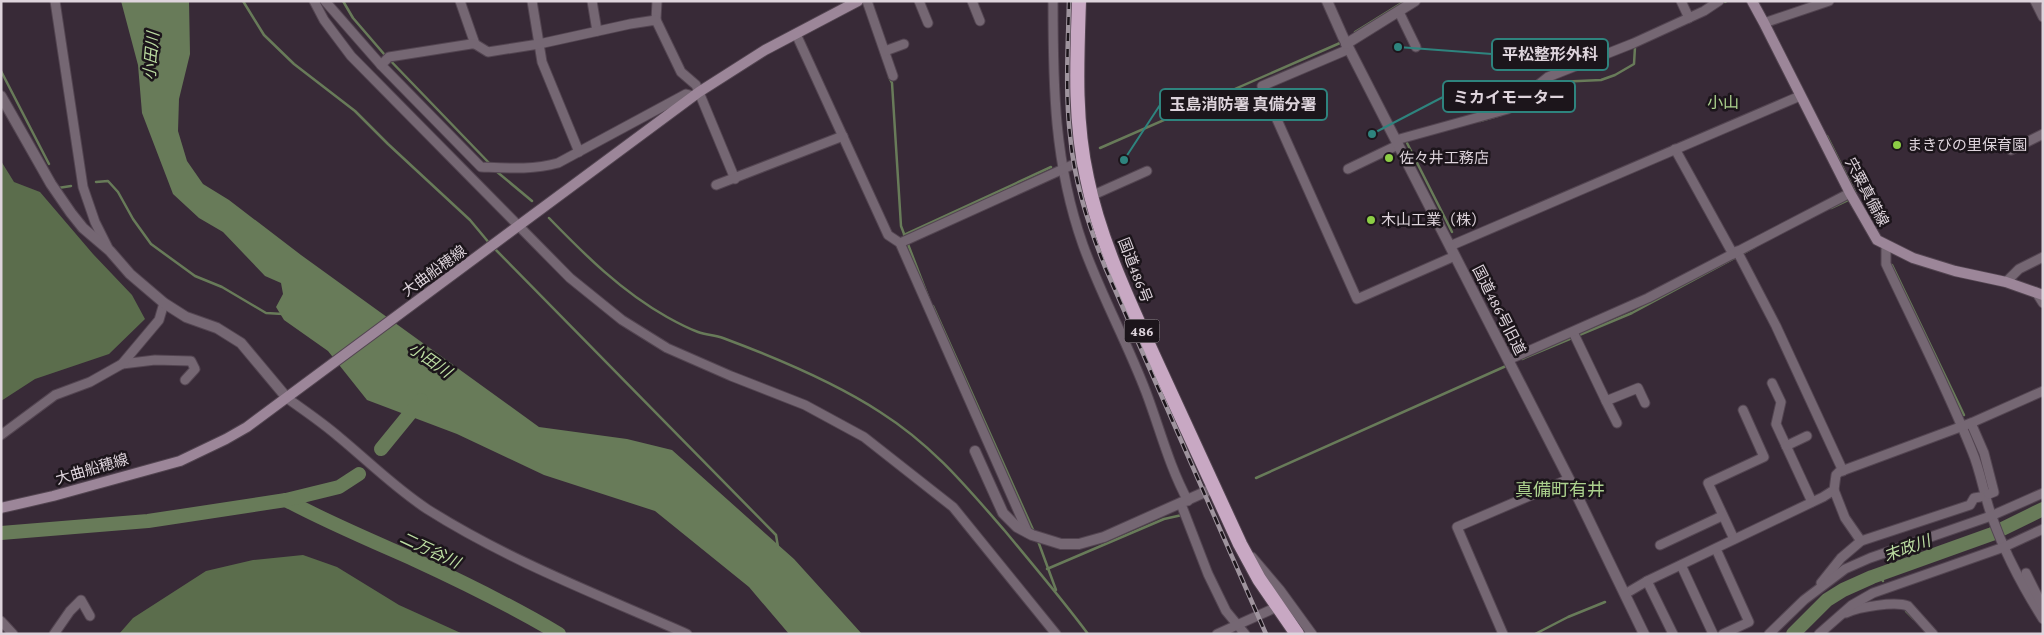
<svg xmlns="http://www.w3.org/2000/svg" width="2044" height="635" font-family="'Crimson Pro','Noto Sans JP',serif">
<style>
.forest{fill:#5b6d4c}
.water{fill:#687b59}
.lines{fill:none;stroke-linecap:round;stroke-linejoin:round}
.stream{stroke:#687b59;stroke-width:2.5}
.river{stroke:#687b59;stroke-width:14}
.minor-casing{stroke:#534551;stroke-width:11}
.tertiary-casing{stroke:#534551;stroke-width:12}
.secondary-casing{stroke:#534551;stroke-width:12}
.trunk-casing{stroke:#534551;stroke-width:16}
.minor{stroke:#756773;stroke-width:9}
.tertiary{stroke:#756773;stroke-width:10}
.secondary{stroke:#9c8699;stroke-width:10}
.trunk{stroke:#c8a8c3;stroke-width:14}
.rail-casing{stroke:#9f949e;stroke-width:4.5}
.rail{stroke:#1c151b;stroke-width:2.5;stroke-dasharray:8;stroke-linecap:butt}
.poi-dot{fill:#8cce45;stroke:#1c151b;stroke-width:2}
.labels{text-anchor:middle;dominant-baseline:central;stroke-width:5;stroke-linejoin:round;paint-order:stroke}
.shield{fill:#1c151b;stroke:#a49ba2;stroke-width:1}
.shield-label{font-size:14px;font-weight:bold;fill:#ded4dc}
.poi-label{font-size:15px;fill:#ded4dc;stroke:#1c151b;text-anchor:start}
.street-label{font-size:15px;fill:#ded4dc;stroke:#1c151b}
.water-label{font-size:16px;font-style:italic;fill:#bcdda2;stroke:#1c151b}
.neighbourhood-label{font-size:16px;fill:#acd28e;stroke:#1c151b}
.quarter-label{font-size:18px;fill:#acd28e;stroke:#1c151b}
.leader{fill:none;stroke:#2e847e;stroke-width:2}
.callout-dot{fill:#2e847e;stroke:#1c151b;stroke-width:2}
.callout{fill:#1c151b;stroke:#2e847e;stroke-width:2}
.callout-label{font-size:16px;text-anchor:middle;font-weight:bold;fill:#ded4dc}
</style>
<rect width="100%" height="100%" fill="#382a37"/>
<g class="forest">
<path d="M 1,161 L 14,182 L 40,192 L 93,254 L 132,295 L 145,319 L 109,354 L 35,379 L 1,401 Z"/>
<path d="M 303,555 L 337,567 L 399,605 L 463,634 L 119,634 L 133,618 L 206,571 L 253,560 Z"/>
</g>
<path class="water" d="M 121,1 L 189,1 L 190,54 L 179,99 L 178,131 L 187,161 L 203,184 L 229,200 L 301,255 L 539,427 L 627,439 L 672,450 L 794,559 L 862,634 L 789,634 L 749,587 L 655,511 L 544,475 L 457,434 L 367,400 L 328,351 L 284,320 L 276,307 L 283,294 L 281,283 L 265,276 L 223,232 L 199,218 L 173,194 L 142,113 L 138,65 Z"/>
<g class="lines">
<g class="stream">
<path d="M 243,1 L 264,35 L 294,64 L 355,111 L 388,144 L 470,220 L 490,244"/>
<path d="M 343,1 L 353,18 L 384,54 L 491,165"/>
<path d="M 1725,2 L 1727,1"/>
<path d="M 1355,32 L 1405,1"/>
<path d="M 1,71 L 49,164"/>
<path d="M 889,77 L 892,83 L 901,226 L 929,299"/>
<path d="M 1552,79 L 1557,82 L 1601,80 L 1615,75 L 1634,64 L 1635,47"/>
<path d="M 1480,121 L 1501,115"/>
<path d="M 1827,136 L 1856,194"/>
<path d="M 1407,140 L 1406,141 L 1452,232"/>
<path d="M 1100,148 L 1340,43"/>
<path d="M 496,171 L 532,201"/>
<path d="M 96,182 L 108,181 L 118,192 L 133,219 L 151,244 L 195,276 L 222,287 L 266,313 L 283,314"/>
<path d="M 58,188 L 71,186"/>
<path d="M 1831,208 L 1848,200"/>
<path d="M 549,218 C 585,255 621,291 667,317 C 676,322 687,328 698,332 C 706,335 715,335 723,338 C 774,357 834,382 880,412 C 932,445 965,485 1005,531 C 1033,565 1062,599 1088,634"/>
<path d="M 904,235 L 1051,167"/>
<path d="M 494,248 L 776,535 L 778,547"/>
<path d="M 1892,265 L 1964,415"/>
<path d="M 933,306 L 1034,532"/>
<path d="M 1522,359 L 1632,313 L 1755,247"/>
<path d="M 1256,478 L 1506,366"/>
<path d="M 2002,524 L 2004,529"/>
<path d="M 1038,541 L 1056,590"/>
<path d="M 1047,569 L 1164,519 L 1182,515"/>
<path d="M 1878,575 L 1883,581"/>
<path d="M 1906,611 L 1914,619"/>
<path d="M 1535,634 L 1568,617 L 1605,602"/>
</g>
<g class="river">
<path d="M 381,449 L 421,400"/>
<path d="M 286,500 C 327,522 370,540 413,559 C 463,582 512,606 559,634"/>
<path d="M 1,533 L 148,521 L 286,500 L 339,487 L 359,474"/>
<path d="M 1793,634 L 1827,600 L 1843,590 L 1872,577 L 1992,534 L 2043,509"/>
</g>
<defs>
<g id="minor">
<path d="M 55,1 L 83,187 L 95,222 L 108,248"/>
<path d="M 314,1 L 324,20 L 351,56 L 570,278 L 622,320 L 667,348 L 731,376 L 805,405 L 864,437 L 953,507 L 1056,634"/>
<path d="M 325,1 L 381,65 L 481,167 C 507,168 533,170 558,163 L 686,94 L 694,96"/>
<path d="M 460,1 L 475,44"/>
<path d="M 532,1 L 542,62 L 579,152"/>
<path d="M 592,1 L 597,31"/>
<path d="M 867,1 L 893,76"/>
<path d="M 919,1 L 928,23"/>
<path d="M 972,1 L 980,21"/>
<path d="M 1053,1 C 1053,87 1054,163 1083,245 C 1101,295 1127,342 1146,392 C 1160,429 1169,466 1188,501"/>
<path d="M 1681,1 L 1689,18"/>
<path d="M 2035,1 L 2043,17"/>
<path d="M 1399,12 L 1416,47"/>
<path d="M 656,20 L 657,1"/>
<path d="M 1764,23 L 1829,1"/>
<path d="M 796,34 L 888,235 L 900,243 L 1028,533"/>
<path d="M 1349,49 L 1262,86 L 1357,299 L 1455,256"/>
<path d="M 885,51 L 904,44"/>
<path d="M 381,65 L 389,57 L 471,44 L 475,44 L 488,52 L 539,44 L 630,24 L 656,20 L 681,72 L 696,85 L 735,179"/>
<path d="M 1396,140 L 1508,109 L 1548,77 L 1634,43 L 1704,11 L 1719,1"/>
<path d="M 1675,149 L 1733,254"/>
<path d="M 2011,150 L 2043,134"/>
<path d="M 1348,169 L 1398,145"/>
<path d="M 716,185 L 843,136"/>
<path d="M 1091,196 L 1147,171"/>
<path d="M 900,243 L 1083,160"/>
<path d="M 1450,246 L 1800,96"/>
<path d="M 1886,247 L 1886,264 C 1915,326 1947,388 1972,451 C 1981,472 1984,496 1992,517 C 2004,551 2024,589 2043,619"/>
<path d="M 1737,251 L 1776,326 L 1843,471"/>
<path d="M 2006,282 L 2019,269 L 2043,257"/>
<path d="M 2036,292 L 2043,303"/>
<path d="M 1573,332 L 1606,401"/>
<path d="M 1508,360 L 1648,298 L 1850,193"/>
<path d="M 122,364 L 155,360 L 191,361 L 195,369 L 185,380"/>
<path d="M 1772,383 L 1781,402 L 1776,424 L 1812,502"/>
<path d="M 287,398 C 305,411 323,423 339,437 C 368,461 395,488 427,509 C 509,561 599,595 687,634"/>
<path d="M 1617,423 L 1606,401 L 1638,388 L 1645,403"/>
<path d="M 1971,423 L 1984,453 L 1994,492 L 1989,494"/>
<path d="M 1,435 L 55,395 L 90,382 L 122,364 L 159,320 L 164,303"/>
<path d="M 1786,446 L 1807,436"/>
<path d="M 1834,490 L 1845,518 L 1861,541"/>
<path d="M 1181,504 L 1208,574 L 1226,611 L 1245,634"/>
<path d="M 1734,539 L 1708,483 L 1764,457 L 1743,410"/>
<path d="M 1660,545 L 1722,516"/>
<path d="M 1716,549 L 1749,622 L 1723,634"/>
<path d="M 1252,557 L 1280,590 L 1312,634"/>
<path d="M 1681,565 L 1713,634"/>
<path d="M 2026,573 L 2043,607"/>
<path d="M 1647,581 L 1673,634"/>
<path d="M 1821,583 L 1841,558 L 1861,541 L 1970,505 L 1974,498 L 1980,497"/>
<path d="M 1625,594 L 1647,581 L 1823,497 L 1834,490 L 1836,475 L 1839,472 L 1971,423 L 2043,391"/>
<path d="M 1846,613 C 1859,607 1895,601 1908,606 L 1933,634"/>
<path d="M 1,621 L 13,634"/>
<path d="M 54,634 L 70,611 L 81,600 L 90,616"/>
<path d="M 1217,634 L 1277,607"/>
<path d="M 1503,634 L 1457,527 L 1569,479"/>
<path d="M 1769,634 L 1804,600 L 1845,569 L 1870,558 L 1991,516 L 2043,493"/>
<path d="M 1819,634 L 1852,605 L 1873,593 L 2004,547 L 2043,529"/>
</g>
<g id="tertiary">
<path d="M 1327,1 L 1343,37 L 1569,479 L 1644,634"/>
<path d="M 1346,44 L 1415,1"/>
<path d="M 1,96 L 51,184 L 71,213 L 83,228 L 110,251 L 130,274 L 164,303 L 186,317 L 217,328 L 241,343 L 287,398"/>
<path d="M 975,451 L 1003,513 L 1017,527 L 1032,535 L 1061,544 L 1079,544 L 1104,537 L 1214,488"/>
</g>
<g id="secondary">
<path d="M 1752,1 L 1764,23 L 1850,193 L 1877,240 L 1913,258 L 1955,271 L 2006,282 L 2043,295"/>
<path d="M 1,508 L 53,496 L 180,461 L 226,439 L 247,427 L 699,92 L 765,50 L 858,1"/>
</g>
<path id="trunk" d="M 1079,1 C 1077,61 1074,120 1087,178 C 1099,238 1128,300 1153,355 C 1182,418 1211,481 1240,544 L 1259,579 L 1297,634"/>
</defs>
<use href="#minor" class="minor-casing"/>
<use href="#tertiary" class="tertiary-casing"/>
<use href="#secondary" class="secondary-casing"/>
<use href="#trunk" class="trunk-casing"/>
<use href="#minor" class="minor"/>
<use href="#tertiary" class="tertiary"/>
<use href="#secondary" class="secondary"/>
<use href="#trunk" class="trunk"/>
<defs>
<path id="rail" d="M 1069,1 C 1068,46 1065,91 1070,135 C 1074,181 1088,224 1105,267 L 1266,634"/>
</defs>
<use href="#rail" class="rail-casing"/>
<use href="#rail" class="rail"/>
</g>
<g class="poi-dot">
<circle cx="1897" cy="145" r="5"/>
<circle cx="1389" cy="158" r="5"/>
<circle cx="1371" cy="220" r="5"/>
</g>
<g class="labels">
<rect class="shield" x="1124.5" y="319.5" width="35" height="23" rx="4"/>
<g class="shield-label">
<text x="1142" y="331">486</text>
</g>
<g class="poi-label">
<text x="1907" y="145">まきびの里保育園</text>
<text x="1399" y="158">佐々井工務店</text>
<text x="1381" y="220">木山工業（株）</text>
</g>
<g class="street-label">
<text transform="translate(1867 192) rotate(62)">宍粟真備線</text>
<text transform="translate(1135 270) rotate(69)">国道486号</text>
<text transform="translate(434 271) rotate(-36)">大曲船穂線</text>
<text transform="translate(1499 310) rotate(63)">国道486号旧道</text>
<text transform="translate(92 469) rotate(-16)">大曲船穂線</text>
</g>
<g class="water-label">
<text transform="translate(151 56) rotate(-85)">小田川</text>
<text transform="translate(430 360) rotate(35)">小田川</text>
<text transform="translate(1907 548) rotate(-20)">末政川</text>
<text transform="translate(430 550) rotate(25)">二万谷川</text>
</g>
<g class="neighbourhood-label">
<text x="1723" y="102">小山</text>
</g>
<g class="quarter-label">
<text x="1560" y="490">真備町有井</text>
</g>
</g>
<path class="leader" d="M1398 47L1492 54M1372 134L1443 97M1124 160L1160 105"/>
<g class="callout-dot">
<circle cx="1398" cy="47" r="5"/>
<circle cx="1372" cy="134" r="5"/>
<circle cx="1124" cy="160" r="5"/>
</g>
<g class="callout">
<rect x="1492" y="39" width="116" height="31" rx="5"/>
<rect x="1443" y="81" width="132" height="31" rx="5"/>
<rect x="1160" y="89" width="167" height="31" rx="5"/>
</g>
<g class="callout-label">
<text x="1550" y="60">平松整形外科</text>
<text x="1509" y="103">ミカイモーター</text>
<text x="1243" y="110">玉島消防署 真備分署</text>
</g>
<rect width="2044" height="635" fill="none" stroke="#ded4dc" stroke-width="5"/>
</svg>
